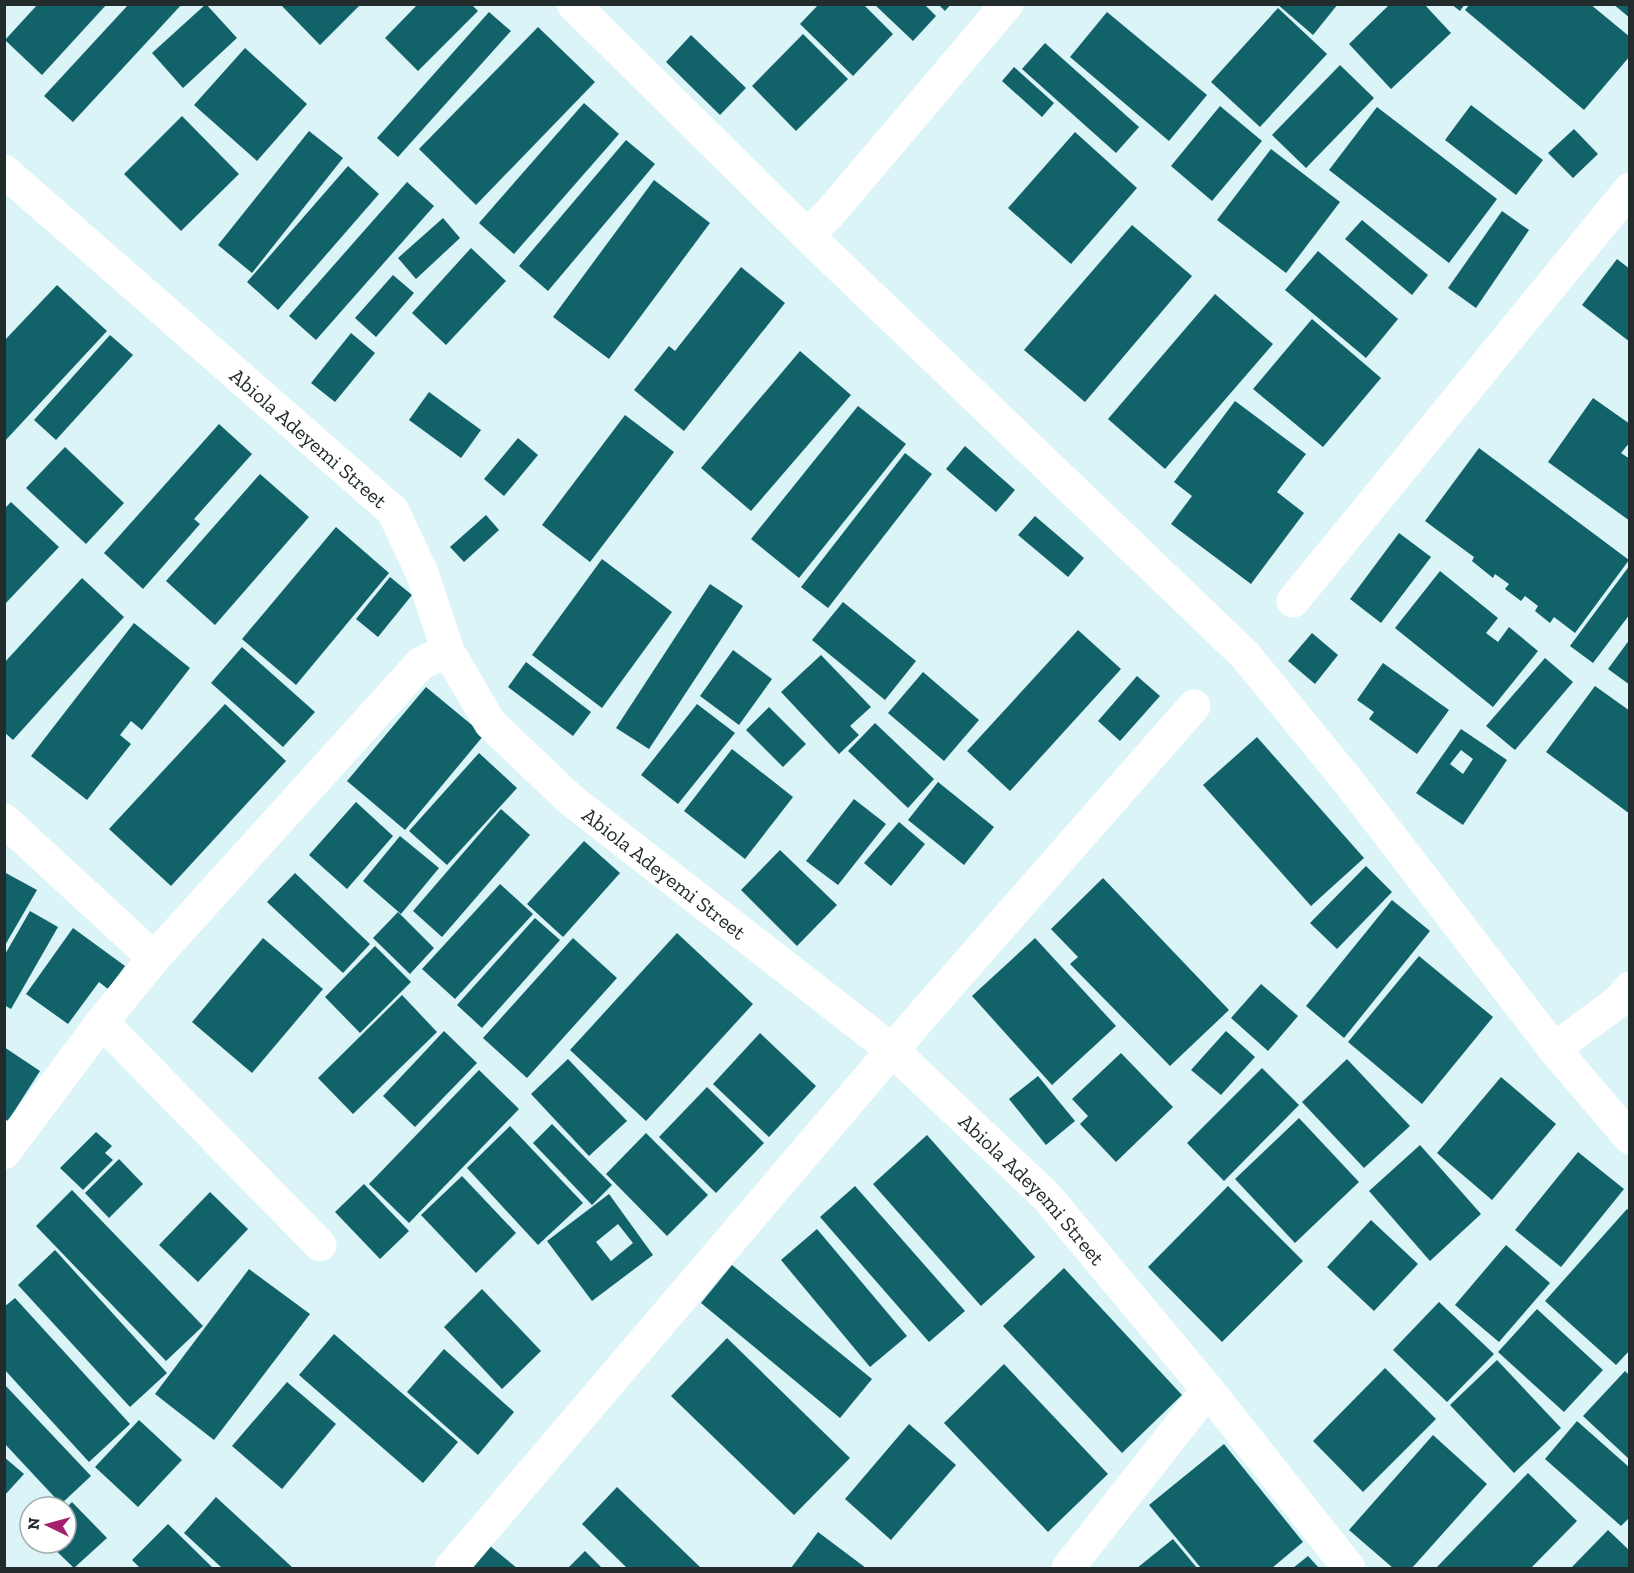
<svg xmlns="http://www.w3.org/2000/svg" width="1634" height="1573" font-family="'Zilla Slab',serif">
<style>
.building{fill:#126269;fill-rule:evenodd}
.lines{fill:none;stroke-linecap:round;stroke-linejoin:round}
.street{stroke:#fff;stroke-width:33}
.labels{text-anchor:middle;dominant-baseline:central;stroke-width:6;stroke-linejoin:round;paint-order:stroke}
.street-label{font-size:21px;fill:#232c2d;stroke:#fff}
</style>
<rect width="100%" height="100%" fill="#dbf4f7"/>
<g class="building">
<path d="M 38,4 L 107,4 L 42,75 L 5,40 Z"/>
<path d="M 129,4 L 182,4 L 73,122 L 44,96 Z"/>
<path d="M 206,4 L 237,38 L 183,88 L 152,53 Z"/>
<path d="M 280,4 L 361,4 L 320,45 Z"/>
<path d="M 418,4 L 471,4 L 478,11 L 418,71 L 385,38 Z"/>
<path d="M 819,4 L 863,4 L 893,34 L 853,76 L 800,24 Z"/>
<path d="M 874,4 L 924,4 L 936,16 L 913,41 Z"/>
<path d="M 938,4 L 951,4 L 945,11 Z"/>
<path d="M 1277,4 L 1338,4 L 1313,35 Z"/>
<path d="M 1390,4 L 1424,4 L 1451,33 L 1391,89 L 1349,44 Z"/>
<path d="M 1451,4 L 1465,4 L 1460,11 Z"/>
<path d="M 1470,4 L 1590,4 L 1630,37 L 1630,56 L 1584,110 L 1465,10 Z"/>
<path d="M 1613,4 L 1630,4 L 1630,18 Z"/>
<path d="M 1278,8 L 1327,54 L 1260,127 L 1211,82 Z"/>
<path d="M 489,12 L 511,31 L 398,157 L 377,138 Z"/>
<path d="M 1107,12 L 1207,95 L 1169,141 L 1070,57 Z"/>
<path d="M 538,27 L 595,82 L 476,205 L 419,149 Z"/>
<path d="M 803,34 L 848,79 L 796,131 L 752,86 Z"/>
<path d="M 691,35 L 746,88 L 720,115 L 666,62 Z"/>
<path d="M 1045,43 L 1139,127 L 1116,153 L 1022,69 Z"/>
<path d="M 245,48 L 307,104 L 257,161 L 194,105 Z"/>
<path d="M 1340,65 L 1374,98 L 1306,168 L 1272,135 Z"/>
<path d="M 1014,67 L 1054,103 L 1042,117 L 1002,81 Z"/>
<path d="M 584,103 L 619,134 L 514,254 L 479,223 Z"/>
<path d="M 1471,105 L 1543,160 L 1516,195 L 1445,140 Z"/>
<path d="M 1220,106 L 1262,141 L 1212,201 L 1171,166 Z"/>
<path d="M 1377,107 L 1497,199 L 1449,263 L 1329,170 Z"/>
<path d="M 182,116 L 239,174 L 181,231 L 124,174 Z"/>
<path d="M 1574,129 L 1598,154 L 1573,178 L 1548,153 Z"/>
<path d="M 309,131 L 343,158 L 252,273 L 218,245 Z"/>
<path d="M 1075,132 L 1137,188 L 1071,264 L 1008,208 Z"/>
<path d="M 626,140 L 655,164 L 548,291 L 519,266 Z"/>
<path d="M 1271,149 L 1340,202 L 1286,273 L 1217,220 Z"/>
<path d="M 348,166 L 379,194 L 278,310 L 247,282 Z"/>
<path d="M 654,180 L 710,223 L 609,359 L 553,317 Z"/>
<path d="M 407,182 L 434,206 L 316,340 L 289,316 Z"/>
<path d="M 1502,211 L 1529,230 L 1476,308 L 1448,288 Z"/>
<path d="M 443,218 L 460,238 L 416,279 L 398,258 Z"/>
<path d="M 1362,220 L 1428,275 L 1412,295 L 1345,239 Z"/>
<path d="M 1132,225 L 1192,276 L 1085,402 L 1024,350 Z"/>
<path d="M 471,248 L 506,281 L 446,345 L 412,313 Z"/>
<path d="M 1318,251 L 1398,319 L 1366,358 L 1285,290 Z"/>
<path d="M 1617,259 L 1630,269 L 1630,342 L 1582,305 Z"/>
<path d="M 741,267 L 785,303 L 684,431 L 634,390 L 669,346 L 675,351 Z"/>
<path d="M 393,275 L 414,293 L 376,337 L 355,318 Z"/>
<path d="M 57,285 L 107,331 L 4,442 L 4,341 Z"/>
<path d="M 1215,294 L 1273,344 L 1165,469 L 1108,419 Z"/>
<path d="M 1312,319 L 1381,378 L 1323,447 L 1253,389 Z"/>
<path d="M 351,333 L 375,353 L 335,402 L 311,383 Z"/>
<path d="M 110,335 L 133,355 L 56,440 L 34,420 Z"/>
<path d="M 800,351 L 851,395 L 751,511 L 701,468 Z"/>
<path d="M 429,392 L 481,430 L 461,458 L 409,420 Z"/>
<path d="M 1593,398 L 1630,424 L 1630,442 L 1621,453 L 1630,459 L 1630,521 L 1548,462 Z"/>
<path d="M 1235,401 L 1306,454 L 1277,492 L 1304,513 L 1251,584 L 1171,524 L 1192,496 L 1174,482 Z"/>
<path d="M 858,406 L 906,444 L 799,578 L 751,539 Z"/>
<path d="M 625,415 L 674,452 L 590,562 L 542,525 Z"/>
<path d="M 219,424 L 252,454 L 194,519 L 200,524 L 143,589 L 104,553 Z"/>
<path d="M 518,438 L 538,455 L 504,496 L 484,479 Z"/>
<path d="M 965,446 L 1015,490 L 996,512 L 946,469 Z"/>
<path d="M 65,447 L 124,503 L 86,544 L 26,488 Z"/>
<path d="M 1479,448 L 1629,560 L 1575,633 L 1554,617 L 1550,623 L 1535,611 L 1538,606 L 1525,596 L 1521,601 L 1505,589 L 1509,584 L 1495,574 L 1493,578 L 1472,561 L 1474,557 L 1425,521 Z"/>
<path d="M 905,453 L 932,474 L 828,608 L 801,587 Z"/>
<path d="M 260,474 L 309,517 L 215,625 L 166,581 Z"/>
<path d="M 11,502 L 59,547 L 4,605 L 4,509 Z"/>
<path d="M 486,515 L 499,530 L 464,562 L 450,547 Z"/>
<path d="M 1035,516 L 1084,558 L 1068,577 L 1018,535 Z"/>
<path d="M 336,527 L 389,573 L 296,685 L 242,639 Z"/>
<path d="M 1399,533 L 1431,557 L 1381,623 L 1350,599 Z"/>
<path d="M 602,559 L 672,612 L 602,708 L 532,655 Z"/>
<path d="M 1630,565 L 1630,614 L 1593,663 L 1570,646 Z"/>
<path d="M 1440,571 L 1498,618 L 1486,633 L 1498,642 L 1509,627 L 1538,651 L 1493,707 L 1395,628 Z"/>
<path d="M 390,577 L 412,595 L 378,637 L 356,619 Z"/>
<path d="M 82,578 L 124,617 L 13,740 L 4,732 L 4,663 Z"/>
<path d="M 710,584 L 743,606 L 649,749 L 616,728 Z"/>
<path d="M 843,602 L 916,661 L 885,700 L 812,640 Z"/>
<path d="M 134,623 L 190,668 L 142,730 L 131,721 L 120,735 L 131,744 L 87,800 L 31,756 Z"/>
<path d="M 1078,630 L 1121,669 L 1010,791 L 967,751 Z"/>
<path d="M 1312,633 L 1338,655 L 1315,684 L 1288,661 Z"/>
<path d="M 1630,639 L 1630,685 L 1608,669 Z"/>
<path d="M 242,647 L 315,712 L 283,747 L 211,683 Z"/>
<path d="M 733,650 L 772,679 L 739,725 L 700,696 Z"/>
<path d="M 821,655 L 871,707 L 850,726 L 859,735 L 839,754 L 781,692 Z"/>
<path d="M 1545,658 L 1573,682 L 1515,750 L 1486,726 Z"/>
<path d="M 526,662 L 591,712 L 573,736 L 508,687 Z"/>
<path d="M 1383,663 L 1449,710 L 1417,754 L 1369,719 L 1374,712 L 1357,700 Z"/>
<path d="M 923,672 L 979,720 L 944,761 L 888,713 Z"/>
<path d="M 1137,676 L 1160,696 L 1120,741 L 1098,721 Z"/>
<path d="M 1595,686 L 1630,711 L 1630,814 L 1546,752 Z"/>
<path d="M 426,687 L 484,735 L 405,830 L 347,781 Z"/>
<path d="M 225,704 L 286,761 L 171,886 L 109,829 Z"/>
<path d="M 697,704 L 735,733 L 678,804 L 641,775 Z"/>
<path d="M 769,707 L 806,744 L 783,767 L 746,730 Z"/>
<path d="M 875,723 L 934,779 L 908,808 L 848,751 Z"/>
<path d="M 1461,729 L 1507,760 L 1463,825 L 1416,793 ZM 1461,750 L 1473,759 L 1463,774 L 1450,764 Z"/>
<path d="M 1257,737 L 1364,858 L 1311,906 L 1203,785 Z"/>
<path d="M 732,749 L 793,797 L 745,859 L 684,811 Z"/>
<path d="M 479,753 L 517,788 L 447,865 L 409,831 Z"/>
<path d="M 938,782 L 994,827 L 964,865 L 908,820 Z"/>
<path d="M 854,799 L 886,824 L 838,885 L 806,861 Z"/>
<path d="M 356,802 L 393,836 L 347,889 L 309,855 Z"/>
<path d="M 501,809 L 530,835 L 442,937 L 413,911 Z"/>
<path d="M 899,822 L 925,844 L 891,886 L 864,863 Z"/>
<path d="M 400,836 L 439,868 L 401,914 L 363,881 Z"/>
<path d="M 584,841 L 620,873 L 563,937 L 527,904 Z"/>
<path d="M 780,850 L 837,905 L 797,946 L 741,890 Z"/>
<path d="M 1366,866 L 1392,892 L 1337,949 L 1310,923 Z"/>
<path d="M 4,872 L 37,890 L 4,947 Z"/>
<path d="M 295,873 L 370,944 L 343,973 L 267,902 Z"/>
<path d="M 1103,878 L 1229,1010 L 1170,1066 L 1070,964 L 1078,957 L 1051,929 Z"/>
<path d="M 500,884 L 533,914 L 455,999 L 422,969 Z"/>
<path d="M 1392,900 L 1430,931 L 1344,1038 L 1306,1006 Z"/>
<path d="M 30,911 L 58,927 L 11,1009 L 4,1005 L 4,956 Z"/>
<path d="M 398,912 L 434,948 L 410,974 L 373,938 Z"/>
<path d="M 535,918 L 560,940 L 482,1028 L 457,1005 Z"/>
<path d="M 73,928 L 125,966 L 108,989 L 99,982 L 68,1024 L 26,994 Z"/>
<path d="M 677,933 L 753,1004 L 646,1121 L 570,1050 Z"/>
<path d="M 263,938 L 323,989 L 252,1073 L 192,1022 Z"/>
<path d="M 573,938 L 617,978 L 527,1078 L 483,1038 Z"/>
<path d="M 1035,938 L 1116,1026 L 1052,1085 L 972,996 Z"/>
<path d="M 375,946 L 411,982 L 360,1033 L 325,997 Z"/>
<path d="M 1419,956 L 1493,1017 L 1422,1104 L 1348,1042 Z"/>
<path d="M 1261,984 L 1298,1016 L 1268,1051 L 1231,1018 Z"/>
<path d="M 402,995 L 437,1032 L 353,1114 L 318,1078 Z"/>
<path d="M 444,1031 L 477,1063 L 415,1127 L 383,1096 Z"/>
<path d="M 1226,1031 L 1255,1057 L 1221,1095 L 1191,1070 Z"/>
<path d="M 760,1033 L 816,1086 L 769,1137 L 713,1084 Z"/>
<path d="M 4,1047 L 40,1071 L 8,1121 L 4,1118 Z"/>
<path d="M 1121,1053 L 1173,1107 L 1116,1162 L 1080,1124 L 1088,1116 L 1072,1099 Z"/>
<path d="M 568,1059 L 627,1121 L 589,1156 L 531,1094 Z"/>
<path d="M 1347,1059 L 1410,1126 L 1364,1168 L 1302,1102 Z"/>
<path d="M 1262,1068 L 1299,1105 L 1224,1181 L 1187,1143 Z"/>
<path d="M 479,1070 L 519,1109 L 409,1223 L 369,1184 Z"/>
<path d="M 1038,1076 L 1075,1121 L 1046,1145 L 1009,1099 Z"/>
<path d="M 1501,1077 L 1556,1124 L 1492,1200 L 1437,1153 Z"/>
<path d="M 707,1087 L 764,1143 L 716,1193 L 659,1137 Z"/>
<path d="M 1299,1118 L 1359,1182 L 1295,1243 L 1235,1179 Z"/>
<path d="M 552,1124 L 612,1185 L 592,1205 L 533,1143 Z"/>
<path d="M 510,1126 L 583,1203 L 538,1245 L 467,1168 Z"/>
<path d="M 96,1132 L 112,1146 L 105,1153 L 113,1160 L 83,1190 L 60,1168 Z"/>
<path d="M 646,1133 L 708,1195 L 667,1236 L 606,1174 Z"/>
<path d="M 927,1135 L 1035,1257 L 981,1306 L 873,1184 Z"/>
<path d="M 1420,1145 L 1481,1214 L 1430,1261 L 1369,1191 Z"/>
<path d="M 1578,1152 L 1624,1189 L 1561,1267 L 1515,1230 Z"/>
<path d="M 119,1159 L 143,1184 L 109,1218 L 85,1193 Z"/>
<path d="M 462,1176 L 516,1233 L 476,1273 L 421,1215 Z"/>
<path d="M 364,1184 L 409,1231 L 380,1259 L 335,1212 Z"/>
<path d="M 855,1186 L 965,1311 L 929,1342 L 820,1217 Z"/>
<path d="M 1228,1186 L 1303,1261 L 1222,1342 L 1148,1267 Z"/>
<path d="M 72,1190 L 203,1326 L 166,1361 L 36,1226 Z"/>
<path d="M 210,1192 L 248,1229 L 198,1282 L 159,1245 Z"/>
<path d="M 609,1194 L 653,1255 L 592,1301 L 547,1241 ZM 618,1224 L 633,1243 L 611,1261 L 596,1242 Z"/>
<path d="M 1627,1209 L 1630,1211 L 1630,1350 L 1616,1365 L 1545,1301 Z"/>
<path d="M 1371,1220 L 1418,1264 L 1374,1311 L 1327,1267 Z"/>
<path d="M 817,1229 L 907,1336 L 870,1367 L 781,1260 Z"/>
<path d="M 1506,1245 L 1550,1283 L 1499,1342 L 1455,1305 Z"/>
<path d="M 55,1250 L 167,1373 L 130,1407 L 18,1285 Z"/>
<path d="M 732,1265 L 872,1379 L 840,1418 L 701,1303 Z"/>
<path d="M 1064,1268 L 1182,1395 L 1122,1453 L 1003,1326 Z"/>
<path d="M 249,1269 L 310,1314 L 214,1440 L 155,1394 Z"/>
<path d="M 482,1289 L 541,1351 L 502,1389 L 444,1327 Z"/>
<path d="M 15,1298 L 130,1424 L 89,1462 L 4,1369 L 4,1307 Z"/>
<path d="M 1439,1302 L 1494,1354 L 1447,1402 L 1393,1350 Z"/>
<path d="M 1537,1309 L 1603,1370 L 1564,1412 L 1498,1352 Z"/>
<path d="M 334,1334 L 458,1442 L 423,1483 L 299,1375 Z"/>
<path d="M 727,1338 L 850,1458 L 794,1515 L 671,1396 Z"/>
<path d="M 444,1349 L 514,1412 L 478,1455 L 407,1392 Z"/>
<path d="M 1497,1360 L 1561,1428 L 1514,1473 L 1450,1405 Z"/>
<path d="M 1004,1364 L 1108,1474 L 1048,1532 L 944,1423 Z"/>
<path d="M 1385,1368 L 1436,1419 L 1363,1492 L 1313,1441 Z"/>
<path d="M 1625,1371 L 1630,1376 L 1630,1460 L 1583,1416 Z"/>
<path d="M 287,1382 L 336,1424 L 282,1489 L 232,1446 Z"/>
<path d="M 4,1384 L 91,1476 L 61,1504 L 4,1443 Z"/>
<path d="M 139,1420 L 182,1460 L 138,1507 L 95,1467 Z"/>
<path d="M 1577,1421 L 1630,1468 L 1630,1517 L 1621,1526 L 1545,1459 Z"/>
<path d="M 909,1424 L 956,1465 L 891,1540 L 845,1499 Z"/>
<path d="M 1433,1435 L 1487,1484 L 1412,1568 L 1393,1568 L 1349,1530 Z"/>
<path d="M 1224,1444 L 1303,1542 L 1272,1568 L 1201,1568 L 1149,1505 Z"/>
<path d="M 4,1457 L 24,1474 L 4,1496 Z"/>
<path d="M 1528,1473 L 1577,1521 L 1531,1568 L 1436,1568 Z"/>
<path d="M 617,1487 L 701,1568 L 627,1568 L 582,1524 Z"/>
<path d="M 216,1497 L 293,1568 L 222,1568 L 184,1533 Z"/>
<path d="M 72,1502 L 107,1538 L 74,1568 L 48,1543 L 66,1543 L 66,1508 Z"/>
<path d="M 168,1524 L 213,1568 L 140,1568 L 132,1560 Z"/>
<path d="M 1608,1530 L 1630,1551 L 1630,1568 L 1571,1568 Z"/>
<path d="M 818,1532 L 866,1568 L 791,1568 Z"/>
<path d="M 1173,1539 L 1197,1568 L 1137,1568 Z"/>
<path d="M 490,1546 L 517,1568 L 472,1568 Z"/>
<path d="M 585,1551 L 602,1568 L 568,1568 Z"/>
<path d="M 1308,1556 L 1319,1568 L 1293,1568 Z"/>
</g>
<g class="lines">
<g class="street">
<path d="M 573,4 L 807,235 L 1245,655 L 1348,781 L 1554,1049 L 1630,1138"/>
<path id="s1" d="M 4,171 L 393,511 L 422,573 L 448,651 L 490,723 L 571,800 L 892,1050 L 1047,1197 L 1208,1390 L 1349,1568"/>
<path d="M 807,235 L 830,213 L 1007,4"/>
<path d="M 1293,601 L 1630,189"/>
<path d="M 4,820 L 154,958"/>
<path d="M 102,1022 L 320,1245"/>
<path d="M 1554,1049 L 1619,1001 L 1630,988"/>
<path d="M 4,1153 L 102,1022 L 154,958 L 421,663 L 448,651"/>
<path d="M 451,1568 L 919,1019 L 1194,706"/>
<path d="M 1068,1568 L 1208,1390"/>
</g>
</g>
<g class="labels">
<g class="street-label">
<text stroke="none"><textPath href="#s1" startOffset="405">Abiola Adeyemi Street</textPath></text>
<text stroke="none"><textPath href="#s1" startOffset="981">Abiola Adeyemi Street</textPath></text>
<text stroke="none"><textPath href="#s1" startOffset="1467">Abiola Adeyemi Street</textPath></text>
</g>
</g>
<rect width="1634" height="1573" fill="none" stroke="#232c2d" stroke-width="12"/>
<g transform="translate(48 1525) rotate(275)"><circle r="28" fill="#ffffff" stroke="#a7abab" stroke-width="1.5"/>
<path d="M0-4.5L10 22L0 15L-10 22Z" fill="#a5206c"/>
<text y="-9" font-size="16" font-weight="bold" text-anchor="middle" fill="#232c2d">N</text>
</g>
</svg>
